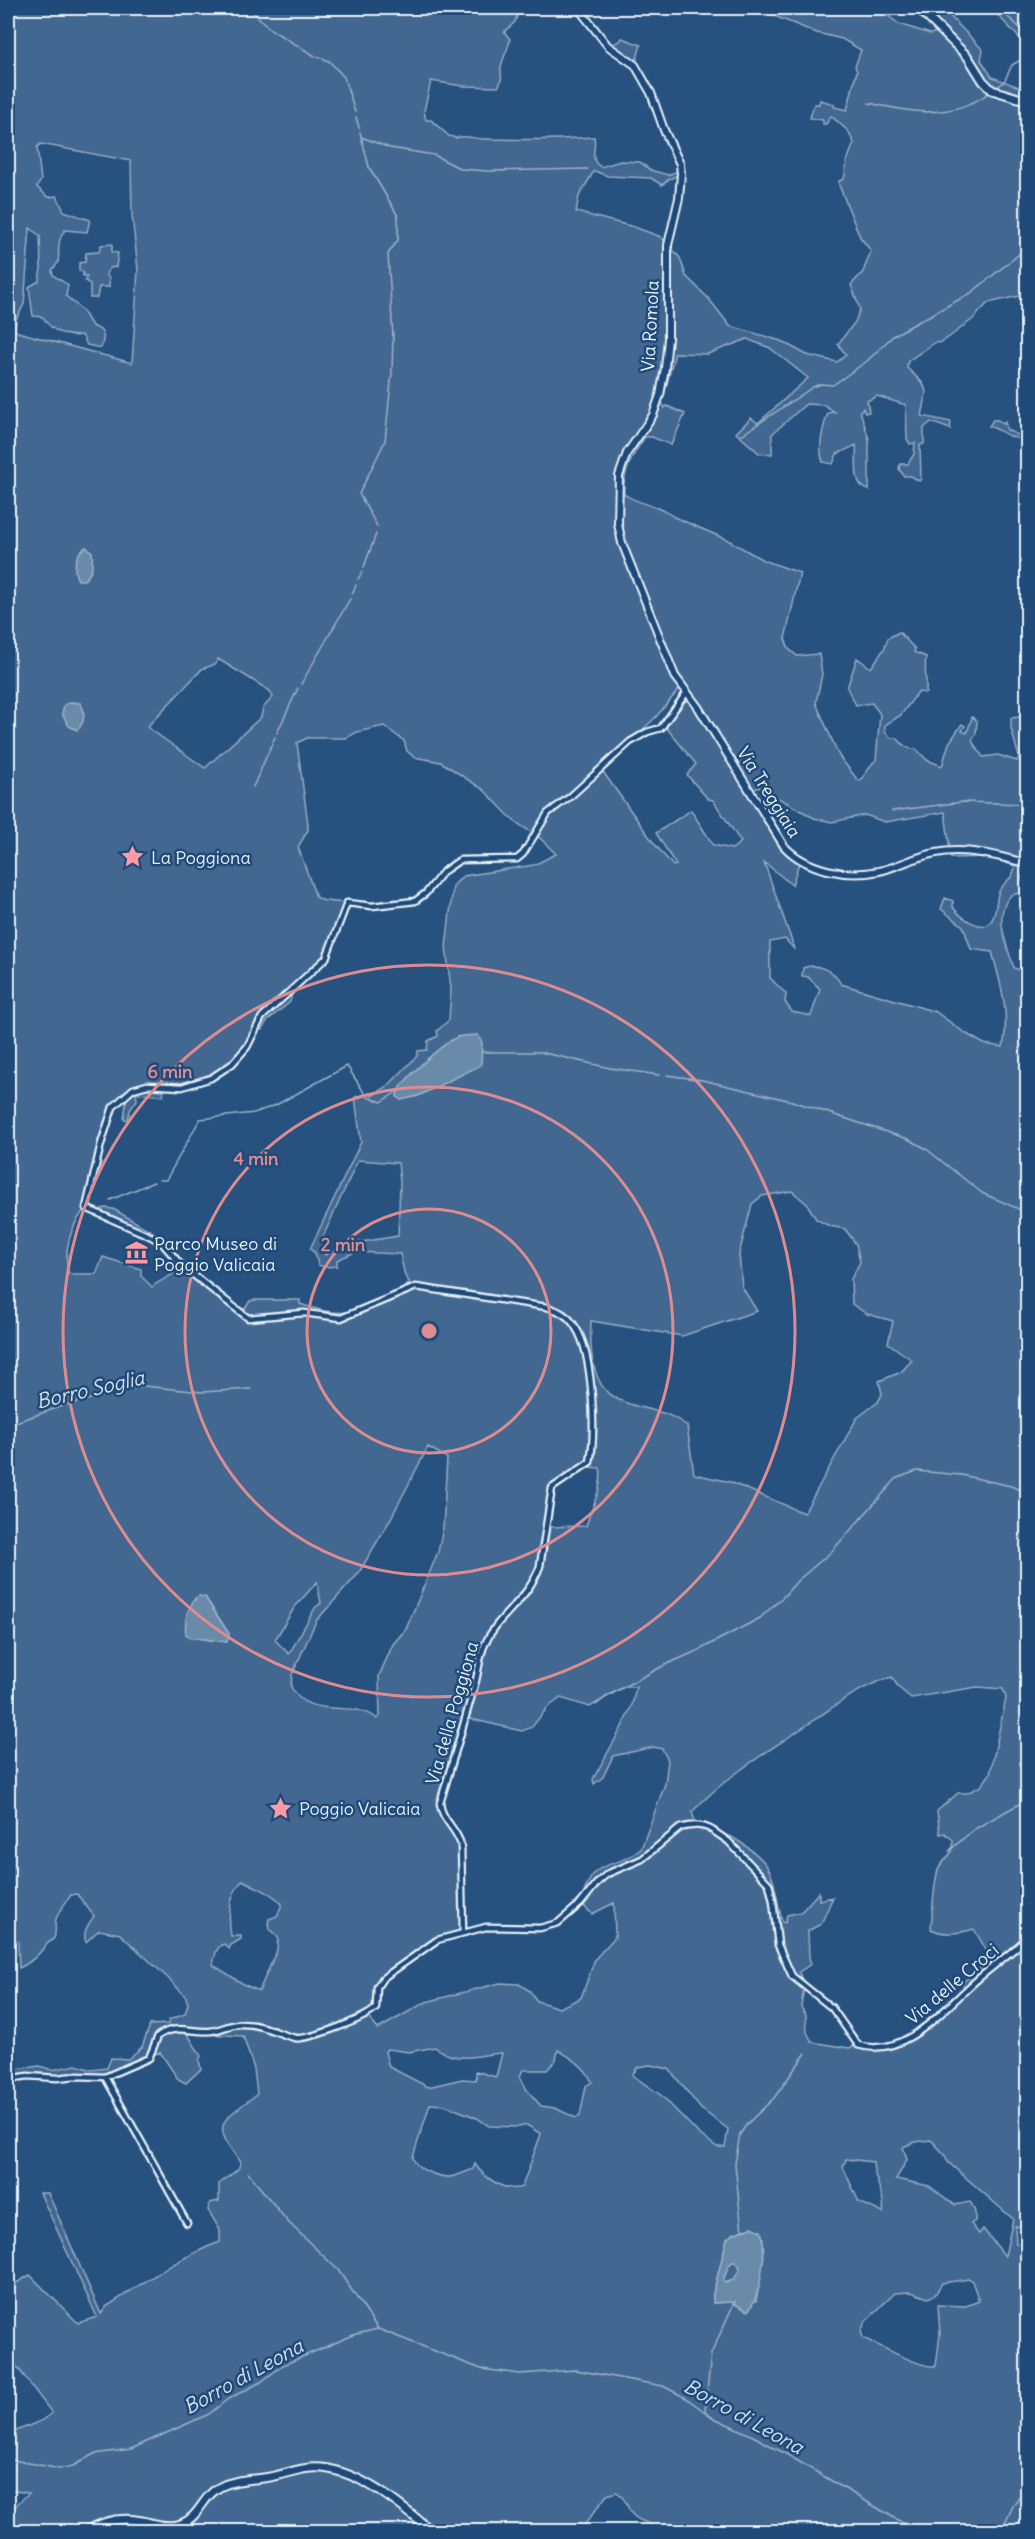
<svg xmlns="http://www.w3.org/2000/svg" width="1035" height="2539" font-family="Delius,sans-serif">
<style>
.green{fill:#436891;stroke:#96acc4;stroke-width:1.5;fill-rule:evenodd}
.water{fill:#6b8aaa;stroke:#9db3c9;stroke-width:1.5;fill-rule:evenodd}
.lines{fill:none;stroke-linecap:round;stroke-linejoin:round}
.stream{stroke:#9db3c9;stroke-width:1.5}
.minor-casing{stroke:#e8f1f8;stroke-width:9}
.tertiary-casing{stroke:#e8f1f8;stroke-width:10}
.secondary-casing{stroke:#e8f1f8;stroke-width:11}
.minor{stroke:#1f4a7a;stroke-width:4.5}
.tertiary{stroke:#1f4a7a;stroke-width:6}
.secondary{stroke:#1f4a7a;stroke-width:7}
.ring{fill:none;stroke:#df8c90;stroke-width:3}
.labels{text-anchor:middle;dominant-baseline:central;stroke-width:5;stroke-linejoin:round;paint-order:stroke}
.street-label{font-size:18px;fill:#e8f1f8;stroke:#1f4a7a}
.poi-label{font-size:18px;fill:#e8f1f8;stroke:#1f4a7a;text-anchor:start}
.water-label{font-size:20px;font-style:italic;fill:#d5e2ec;stroke:#1f4a7a}
.centre{fill:#df8c90;stroke:#1f4a7a;stroke-width:3}
.ring-label{font-size:18px;text-anchor:middle;font-weight:bold;fill:#df8c90;stroke:#1f4a7a;stroke-width:5;stroke-linejoin:round;paint-order:stroke}
</style>
<rect width="100%" height="100%" fill="#27517f"/>
<filter id="ink" filterUnits="userSpaceOnUse"><feTurbulence type="fractalNoise" baseFrequency=".0167" numOctaves="2"/><feDisplacementMap in="SourceGraphic" scale="12" xChannelSelector="R" yChannelSelector="G"/><feConvolveMatrix kernelMatrix="1 2 1 2 8 2 1 2 1" color-interpolation-filters="sRGB"/></filter>
<g filter="url(#ink)">
<g class="green">
<path d="M 8,8 L 514,8 L 517,16 L 515,22 L 504,32 L 510,39 C 509,49 502,58 501,68 C 501,77 503,79 498,87 L 463,86 L 431,81 L 424,111 L 426,120 L 431,120 L 449,136 L 456,138 C 466,134 473,139 484,139 C 521,140 557,140 594,137 C 597,148 588,160 601,167 L 620,161 L 640,162 L 650,170 L 668,175 L 680,170 L 681,174 L 669,179 L 662,185 L 651,178 L 608,176 L 594,171 L 579,196 L 576,212 L 634,227 L 661,237 L 680,258 L 686,276 L 709,299 L 730,326 L 781,341 L 807,355 L 837,362 L 846,355 L 838,344 L 855,322 L 860,309 L 851,285 L 863,272 L 871,251 L 860,237 L 839,185 L 839,181 L 844,179 L 847,161 L 854,143 L 848,131 L 831,116 L 826,124 L 823,124 L 823,120 L 810,118 L 814,104 L 819,104 L 820,100 L 834,104 L 834,107 L 847,110 L 857,71 L 855,67 L 861,50 L 842,39 L 817,33 L 772,15 L 762,8 L 878,8 L 899,24 L 930,34 L 940,31 L 918,8 L 942,8 L 983,50 L 981,60 L 992,77 L 1027,90 L 1028,294 L 988,303 L 973,319 L 948,338 L 940,343 L 936,342 L 908,361 L 907,368 C 928,388 929,385 922,416 L 951,422 L 950,429 L 931,422 L 924,428 L 924,444 L 920,445 L 921,479 L 919,481 L 911,476 L 904,476 L 899,469 L 900,464 L 908,464 L 914,454 L 915,443 L 910,444 L 907,439 L 906,405 L 877,396 L 867,401 L 869,412 L 865,413 L 863,408 L 860,411 L 869,439 L 869,490 C 851,486 858,460 856,445 L 837,454 L 833,464 L 823,462 C 817,447 823,427 828,413 L 835,412 L 824,405 L 806,404 L 772,434 L 772,454 L 759,453 L 736,433 L 751,418 L 758,423 L 808,378 L 770,348 L 747,339 L 708,354 L 675,353 L 662,403 L 665,408 L 667,406 L 685,414 L 671,445 L 652,437 L 645,437 C 633,454 622,473 624,494 C 639,505 660,505 674,517 L 728,540 L 763,560 L 800,573 L 785,639 L 789,649 L 797,656 L 819,654 L 822,674 L 816,703 L 839,756 L 857,779 L 860,781 C 866,776 868,766 876,760 L 880,714 L 872,703 L 856,705 L 847,688 L 857,658 L 871,668 L 884,649 L 888,638 L 899,632 L 915,649 L 914,652 L 926,657 C 924,668 927,680 926,693 L 918,692 L 901,715 L 885,725 L 885,732 L 891,738 L 897,738 C 902,744 907,750 916,749 L 927,760 L 942,766 L 949,743 L 962,724 L 965,726 L 962,731 L 967,733 L 972,717 L 977,721 L 976,733 L 972,741 L 983,757 L 998,755 L 1017,761 L 1019,757 L 1011,728 L 1011,718 L 1027,716 L 1028,868 L 1021,878 L 1027,887 L 1027,897 L 1021,893 L 1011,895 C 992,915 1007,945 1014,968 L 1019,970 L 1028,961 L 1027,2228 L 1015,2226 L 1016,2244 L 1028,2248 L 1027,2275 L 1025,2282 L 1028,2287 L 1027,2531 L 658,2531 C 652,2521 642,2524 634,2516 C 626,2509 628,2500 617,2492 L 607,2495 L 580,2531 L 8,2531 L 8,2529 L 14,2526 L 14,2507 L 29,2493 L 8,2490 L 8,2446 L 12,2443 L 16,2431 L 43,2420 L 52,2413 L 8,2355 L 8,2288 L 30,2275 L 78,2323 L 97,2317 L 40,2193 L 48,2193 L 101,2314 L 106,2307 C 143,2283 179,2257 220,2242 L 220,2230 L 208,2210 L 210,2203 L 219,2201 L 219,2184 L 238,2169 L 241,2162 C 208,2122 223,2121 257,2094 L 254,2069 L 243,2036 L 187,2033 L 201,2056 L 199,2060 L 201,2069 L 186,2083 L 178,2079 L 160,2052 L 105,2076 L 8,2078 L 8,2070 L 40,2066 L 52,2070 L 76,2065 L 92,2070 L 107,2068 L 111,2058 L 128,2059 L 142,2047 L 150,2025 L 168,2024 L 169,2020 L 185,2014 L 188,2004 L 186,1997 L 170,1980 L 120,1934 L 99,1930 L 86,1942 C 82,1932 88,1925 94,1916 L 77,1894 L 71,1895 C 66,1902 59,1911 56,1919 C 54,1925 57,1932 54,1938 C 52,1941 49,1942 47,1944 C 39,1954 31,1963 19,1968 L 18,1942 L 8,1936 ZM 41,144 L 131,161 L 132,215 L 138,270 L 132,363 L 18,332 L 15,330 L 16,320 L 24,304 L 30,228 L 40,236 L 41,268 L 39,281 L 29,287 L 33,316 L 43,317 C 51,331 66,338 82,335 L 87,345 L 101,348 C 105,336 105,330 92,326 L 83,311 L 66,296 L 68,285 L 53,275 L 52,270 L 58,263 C 60,251 56,241 65,230 L 87,232 L 90,220 L 64,211 L 57,196 L 48,197 L 37,187 L 41,180 L 37,147 ZM 218,659 L 270,691 L 273,697 L 263,708 L 261,717 L 205,768 L 147,727 L 202,669 L 216,664 ZM 682,686 L 687,692 L 676,712 L 665,726 L 696,764 L 687,775 L 708,799 L 713,800 L 741,842 L 732,849 L 713,845 L 691,810 L 656,833 L 676,865 L 673,866 L 653,842 L 601,769 L 656,717 ZM 384,726 L 404,741 L 407,751 L 414,757 L 441,762 L 484,790 L 514,821 L 540,838 L 556,854 L 534,865 L 463,876 L 453,886 L 446,947 L 451,989 L 449,1020 L 437,1031 L 438,1036 L 428,1041 L 427,1050 L 418,1051 L 417,1056 L 388,1086 L 372,1096 L 369,1093 L 355,1097 L 361,1142 L 310,1249 L 315,1253 L 318,1265 L 325,1267 L 337,1266 L 337,1260 L 355,1252 L 400,1254 L 405,1276 L 410,1283 L 404,1287 L 402,1291 C 358,1311 349,1321 300,1304 L 300,1300 L 254,1300 L 250,1301 L 245,1309 L 230,1306 L 182,1266 C 173,1277 163,1278 152,1287 L 141,1276 L 141,1269 L 103,1257 L 96,1274 L 69,1274 C 62,1253 71,1224 86,1208 C 93,1180 104,1110 127,1095 L 124,1119 L 128,1120 L 130,1110 L 137,1100 L 136,1093 L 163,1096 L 165,1087 C 210,1088 237,1065 257,1028 L 262,1030 L 267,1021 L 290,1002 L 293,990 L 326,958 L 347,903 L 324,901 L 316,897 L 298,847 L 308,830 L 308,824 L 297,743 L 307,738 L 346,738 L 357,732 ZM 759,787 L 814,818 L 832,822 L 865,815 L 885,822 L 945,812 L 951,858 L 989,857 L 1015,866 C 1013,882 1002,881 998,894 C 995,905 997,916 988,925 C 976,928 960,917 953,907 L 953,901 L 945,898 L 941,909 L 963,926 L 971,949 L 992,952 C 1001,984 1010,1013 1003,1047 L 984,1044 L 965,1033 L 936,1012 L 841,984 C 834,971 817,962 803,968 L 802,976 L 808,977 L 820,989 L 811,1016 L 792,1012 L 785,1002 L 786,994 L 770,978 L 770,942 L 785,939 L 795,950 L 764,862 L 792,885 L 800,860 L 784,846 L 750,791 ZM 457,1037 L 448,1081 L 418,1096 L 401,1100 L 397,1096 L 407,1080 ZM 358,1160 L 398,1163 L 400,1182 L 398,1236 L 349,1244 L 325,1255 L 322,1239 ZM 792,1191 L 807,1204 L 816,1219 L 829,1226 L 845,1229 L 856,1244 L 860,1262 L 851,1279 L 852,1304 L 867,1314 L 893,1321 L 888,1343 L 912,1360 L 901,1372 L 879,1381 L 882,1394 L 878,1402 L 857,1418 L 804,1513 L 730,1482 L 694,1474 L 687,1426 C 667,1411 659,1413 636,1406 C 628,1404 612,1398 607,1392 C 590,1374 590,1343 591,1321 L 682,1336 L 757,1311 L 742,1287 L 739,1254 L 752,1204 L 762,1196 ZM 428,1447 L 447,1458 L 443,1528 L 438,1552 L 406,1629 L 393,1644 L 379,1676 L 380,1716 L 377,1719 C 355,1698 309,1722 291,1687 L 292,1675 L 316,1621 L 358,1574 L 389,1522 ZM 585,1467 L 600,1468 C 604,1485 591,1509 586,1526 L 545,1527 L 552,1488 ZM 317,1582 L 321,1603 L 315,1608 L 289,1654 L 275,1640 L 294,1608 ZM 205,1597 L 229,1634 L 227,1642 L 189,1637 C 184,1621 188,1613 195,1598 ZM 892,1677 L 898,1687 L 911,1698 L 977,1687 L 1003,1689 L 1006,1698 L 990,1774 L 981,1786 L 967,1793 L 958,1793 L 937,1811 L 940,1834 L 945,1833 L 953,1840 C 953,1857 946,1856 939,1868 C 934,1876 932,1917 931,1929 C 945,1936 959,1933 974,1929 L 993,1962 L 985,1964 L 962,1983 L 966,1990 L 912,2036 L 878,2048 L 858,2045 L 849,2048 L 812,2042 L 807,2032 L 806,2015 L 801,2007 L 804,1987 L 799,1972 L 811,1964 L 809,1957 L 808,1931 L 821,1924 L 833,1897 L 819,1900 L 819,1892 L 801,1912 L 787,1915 L 785,1923 L 782,1922 C 771,1872 777,1864 730,1836 L 728,1841 L 712,1830 L 696,1825 L 692,1812 C 726,1776 767,1752 807,1725 C 835,1706 860,1686 892,1677 ZM 624,1687 L 636,1687 L 632,1705 L 622,1727 L 593,1779 L 594,1784 L 603,1777 L 613,1756 L 654,1747 L 662,1749 L 668,1760 L 665,1784 L 641,1849 C 611,1873 593,1853 581,1903 L 592,1914 L 614,1903 L 615,1937 L 595,1959 L 581,1998 L 559,2008 L 537,2001 L 530,1991 L 519,1984 L 500,1983 L 426,2002 L 378,2029 L 367,2016 L 376,2008 L 378,1984 L 443,1937 L 463,1932 L 461,1845 L 440,1803 L 466,1718 L 522,1731 L 532,1727 L 548,1707 L 561,1698 L 590,1707 ZM 243,1880 C 256,1888 272,1892 282,1904 L 277,1916 L 269,1919 C 266,1928 272,1932 278,1937 L 277,1950 L 259,1991 L 245,1985 L 213,1965 C 215,1957 215,1947 224,1944 L 229,1949 L 231,1945 L 241,1939 L 241,1936 L 231,1936 C 228,1917 229,1894 243,1880 ZM 435,2047 C 456,2065 478,2054 502,2053 L 496,2077 L 476,2071 L 476,2080 L 462,2079 L 428,2087 L 389,2067 L 385,2052 L 387,2049 L 409,2052 ZM 558,2050 C 573,2059 585,2066 592,2082 L 586,2086 L 580,2116 L 576,2118 L 555,2108 L 541,2106 L 527,2090 L 520,2076 L 523,2070 L 547,2070 L 556,2060 ZM 650,2065 L 669,2069 L 701,2109 L 728,2129 L 725,2147 L 717,2147 L 699,2134 L 662,2096 L 632,2075 L 638,2067 ZM 430,2104 L 445,2105 L 477,2118 L 489,2126 L 519,2127 L 527,2125 L 541,2134 L 522,2187 C 506,2193 484,2178 475,2164 L 473,2169 C 466,2172 457,2176 449,2177 C 438,2177 414,2169 413,2157 ZM 931,2140 L 945,2155 L 948,2162 L 1013,2219 L 1005,2256 L 983,2229 L 979,2234 L 971,2224 L 975,2221 C 976,2214 975,2208 970,2202 L 955,2205 L 929,2186 L 896,2179 L 907,2160 L 903,2147 L 915,2142 ZM 846,2159 L 873,2162 C 873,2180 886,2194 883,2213 L 859,2202 L 843,2167 ZM 752,2227 L 764,2255 L 756,2301 L 742,2307 L 731,2302 L 714,2303 L 713,2294 L 727,2239 L 733,2234 ZM 969,2279 L 972,2281 L 979,2301 L 966,2306 L 938,2305 L 940,2334 L 936,2366 C 922,2369 879,2345 863,2338 L 861,2331 L 866,2321 L 895,2293 L 911,2292 L 928,2298 L 935,2295 L 942,2283 Z"/>
<path d="M 991,8 L 1018,8 L 1027,15 L 1027,46 Z"/>
<path d="M 622,38 L 641,45 L 635,65 L 608,46 L 620,41 Z"/>
<path d="M 112,244 L 112,252 L 118,253 L 116,267 L 110,268 L 106,274 L 109,278 L 109,287 L 99,287 L 97,298 L 90,298 L 90,284 L 85,281 L 87,276 L 83,276 L 83,272 L 79,271 L 79,263 L 85,262 L 86,253 L 99,252 L 101,245 Z"/>
<path d="M 993,420 L 998,420 L 1003,424 L 1005,422 L 1007,430 L 1020,436 L 1027,430 L 1027,440 C 1006,438 1006,432 989,426 Z"/>
<path d="M 105,1208 L 113,1209 L 163,1238 L 163,1244 L 95,1211 Z"/>
<path d="M 734,2261 L 740,2267 C 739,2275 733,2282 725,2283 L 723,2280 L 729,2265 Z"/>
</g>
<g class="water">
<path d="M 86,547 L 92,552 C 93,562 93,574 84,580 L 78,580 C 72,569 75,553 86,547 Z"/>
<path d="M 72,702 L 80,703 C 86,711 85,723 77,730 L 69,726 L 62,714 L 64,705 Z"/>
<path d="M 478,1035 L 482,1043 L 481,1065 L 418,1096 L 401,1100 L 397,1096 C 398,1083 445,1041 458,1037 C 464,1035 472,1036 478,1035 Z"/>
<path d="M 199,1596 L 205,1597 L 229,1634 L 227,1642 L 189,1637 L 186,1634 C 184,1621 188,1604 199,1596 Z"/>
<path d="M 752,2227 L 761,2231 C 767,2251 761,2296 748,2311 L 731,2302 L 713,2303 L 713,2294 L 727,2239 L 733,2234 ZM 734,2261 L 740,2267 C 739,2275 732,2282 725,2283 L 723,2280 L 729,2265 Z"/>
</g>
<g class="lines">
<g class="stream">
<path d="M 249,8 L 270,29 L 315,56 L 329,61 L 344,77 L 355,112"/>
<path d="M 998,8 L 1028,35"/>
<path d="M 997,87 L 1004,82 L 1012,65 L 1028,56"/>
<path d="M 869,103 C 912,113 952,120 990,92"/>
<path d="M 356,117 L 359,128"/>
<path d="M 360,132 L 369,167 L 398,216 L 398,240 L 388,254 L 393,337 L 392,372 L 385,441 L 359,494 L 377,526"/>
<path d="M 361,137 L 390,148 L 434,155 L 461,169 L 487,171 L 588,169"/>
<path d="M 740,436 L 813,387 L 821,384 L 833,385 L 867,361 L 894,335 L 971,293 L 1028,247"/>
<path d="M 364,567 L 376,534"/>
<path d="M 358,579 L 362,572"/>
<path d="M 352,594 L 356,585"/>
<path d="M 301,684 L 350,599"/>
<path d="M 277,733 L 298,688"/>
<path d="M 253,787 L 275,737"/>
<path d="M 892,811 L 963,802 L 1028,804"/>
<path d="M 481,1052 L 540,1052 L 610,1068 L 659,1075"/>
<path d="M 667,1075 L 702,1080 L 792,1101 L 908,1139 L 925,1148 L 982,1193 L 1028,1213"/>
<path d="M 159,1180 L 166,1180 L 200,1119 L 254,1113 L 276,1105 L 347,1066 L 367,1097 L 382,1102 L 398,1091"/>
<path d="M 110,1200 L 154,1182"/>
<path d="M 8,1425 L 62,1406 L 143,1386 L 202,1392 L 251,1389"/>
<path d="M 596,1705 L 607,1696 L 663,1666 L 699,1650 L 760,1618 L 785,1595 L 797,1581 L 831,1552 L 897,1478 L 917,1471 L 961,1475 L 1011,1486 L 1028,1493"/>
<path d="M 949,1851 L 973,1830 L 1028,1799"/>
<path d="M 248,2173 L 288,2222 L 338,2270 L 378,2329"/>
<path d="M 742,2231 L 735,2164 L 740,2134 L 747,2124 L 774,2098 L 806,2053"/>
<path d="M 705,2411 L 711,2354 L 735,2301"/>
<path d="M 8,2459 L 60,2469 L 73,2466 L 94,2454 L 131,2449 L 209,2414 L 228,2399 L 261,2382 L 283,2365 L 356,2334 L 378,2329 L 481,2369 L 520,2374 L 576,2370 L 663,2386 L 686,2398 L 712,2417 L 753,2436 L 786,2454 L 918,2532"/>
<path d="M 1001,2532 L 1013,2506 L 1028,2486"/>
</g>
<defs>
<g id="minor">
<path d="M 463,1932 L 461,1845 C 457,1829 441,1819 440,1803 C 452,1763 464,1724 475,1684 C 479,1671 479,1656 485,1644 C 498,1614 527,1602 540,1566 L 552,1488 L 590,1462 C 596,1432 593,1354 576,1328 C 569,1316 560,1311 547,1307 L 416,1287 L 341,1318 L 304,1313 L 248,1318 L 182,1266 L 163,1244 L 152,1237 L 86,1208 L 101,1144 L 113,1107 L 133,1089 L 147,1085 L 182,1087 L 211,1078 L 232,1064 L 247,1047 L 262,1017 L 326,958 L 347,903 L 372,906 L 415,901 L 426,893 L 444,871 L 460,860 L 517,859 L 523,854 L 548,813 L 571,796 L 630,742 L 647,732 L 661,728 L 687,692"/>
<path d="M 105,2077 L 187,2223"/>
<path d="M 8,2079 L 28,2076 L 57,2078 L 76,2076 L 105,2077 L 149,2058 L 158,2036 C 176,2023 192,2033 211,2031 C 222,2030 231,2023 242,2024 C 264,2024 277,2034 295,2038 C 309,2040 367,2018 376,2008 L 377,1987 L 383,1978 L 437,1940 L 486,1927 L 540,1928 L 558,1923 L 581,1903 L 598,1882 L 607,1874 L 642,1859 L 680,1828 C 692,1825 702,1824 712,1830 L 728,1841 L 769,1884 L 773,1901 L 778,1945 L 792,1976 L 832,2008 L 858,2045 C 906,2060 946,2006 978,1979 C 996,1964 1011,1953 1028,1937"/>
</g>
<path id="tertiary" d="M 578,8 L 608,46 L 635,65 L 651,93 L 664,130 L 680,164 L 681,174 L 679,198 L 668,245 L 668,339 L 665,368 L 660,395 L 653,415 L 627,453 L 619,476 L 618,524 L 622,543 L 675,676 L 698,707 L 784,846 C 806,870 847,878 879,871 C 898,867 916,856 936,853 C 965,847 1000,856 1028,864"/>
<g id="secondary">
<path d="M 918,8 L 968,57 L 983,81 L 992,90 L 1028,101"/>
<path d="M 84,2532 C 99,2523 118,2517 136,2520 C 152,2522 165,2529 181,2524 C 200,2517 203,2495 220,2487 C 235,2479 253,2480 270,2477 C 283,2475 296,2469 310,2468 C 353,2464 402,2506 433,2532"/>
</g>
</defs>
<use href="#minor" class="minor-casing"/>
<use href="#tertiary" class="tertiary-casing"/>
<use href="#secondary" class="secondary-casing"/>
<use href="#minor" class="minor"/>
<use href="#tertiary" class="tertiary"/>
<use href="#secondary" class="secondary"/>
</g>
</g>
<g class="ring">
<circle cx="429" cy="1331" r="122"/>
<circle cx="429" cy="1331" r="244"/>
<circle cx="429" cy="1331" r="366"/>
</g>
<defs>
<symbol id="sight-bare" viewBox="-9 -9 18 18"><path d="M0-6L1.8-2.2L6-1.7L2.9 1.2L3.7 5.4L0 3.3L-3.7 5.4L-2.9 1.2L-6-1.7L-1.8-2.2Z" fill="#ff9aa2" stroke="#1f4a7a" stroke-width="2.5" paint-order="stroke"/></symbol>
<symbol id="museum-bare" viewBox="-9 -9 18 18"><path d="M0-6L6-3V-2H-6V-3ZM-5-1h2V3h-2ZM-1-1h2V3h-2ZM3-1h2V3H3ZM-6 4H6V6H-6Z" fill="#ff9aa2" stroke="#1f4a7a" stroke-width="2.5" paint-order="stroke"/></symbol>
</defs>
<g fill-rule="evenodd">
<use href="#sight-bare" x="116" y="840" width="33" height="33"/>
<use href="#museum-bare" x="120" y="1236" width="33" height="33"/>
<use href="#sight-bare" x="264" y="1792" width="33" height="33"/>
</g>
<g class="labels">
<g class="street-label">
<text transform="translate(650 326) rotate(-87)">Via Romola</text>
<text transform="translate(769 792) rotate(58)">Via Treggiaia</text>
<text transform="translate(452 1713) rotate(-74)">Via della Poggiona</text>
<text transform="translate(952 1984) rotate(-40)">Via delle Croci</text>
</g>
<g class="poi-label">
<text x="151" y="857">La Poggiona</text>
<text x="154" y="1243">Parco Museo di<tspan x="154" dy="21">Poggio Valicaia</tspan></text>
<text x="299" y="1808">Poggio Valicaia</text>
</g>
<g class="water-label">
<text transform="translate(90 1389) rotate(-13)">Borro Soglia</text>
<text transform="translate(243 2376) rotate(-29)">Borro di Leona</text>
<text transform="translate(744 2416) rotate(29)">Borro di Leona</text>
</g>
</g>
<circle cx="429" cy="1331" r="9" class="centre"/>
<g class="ring-label">
<text x="170" y="1078">6 min</text>
<text x="256" y="1165">4 min</text>
<text x="343" y="1251">2 min</text>
</g>
<rect width="1035" height="2539" fill="none" stroke="#1f4a7a" stroke-width="30"/>
<rect x="15" y="15" width="1005" height="2509" fill="none" stroke="#e8f1f8" stroke-width="2" filter="url(#ink)"/>
</svg>
